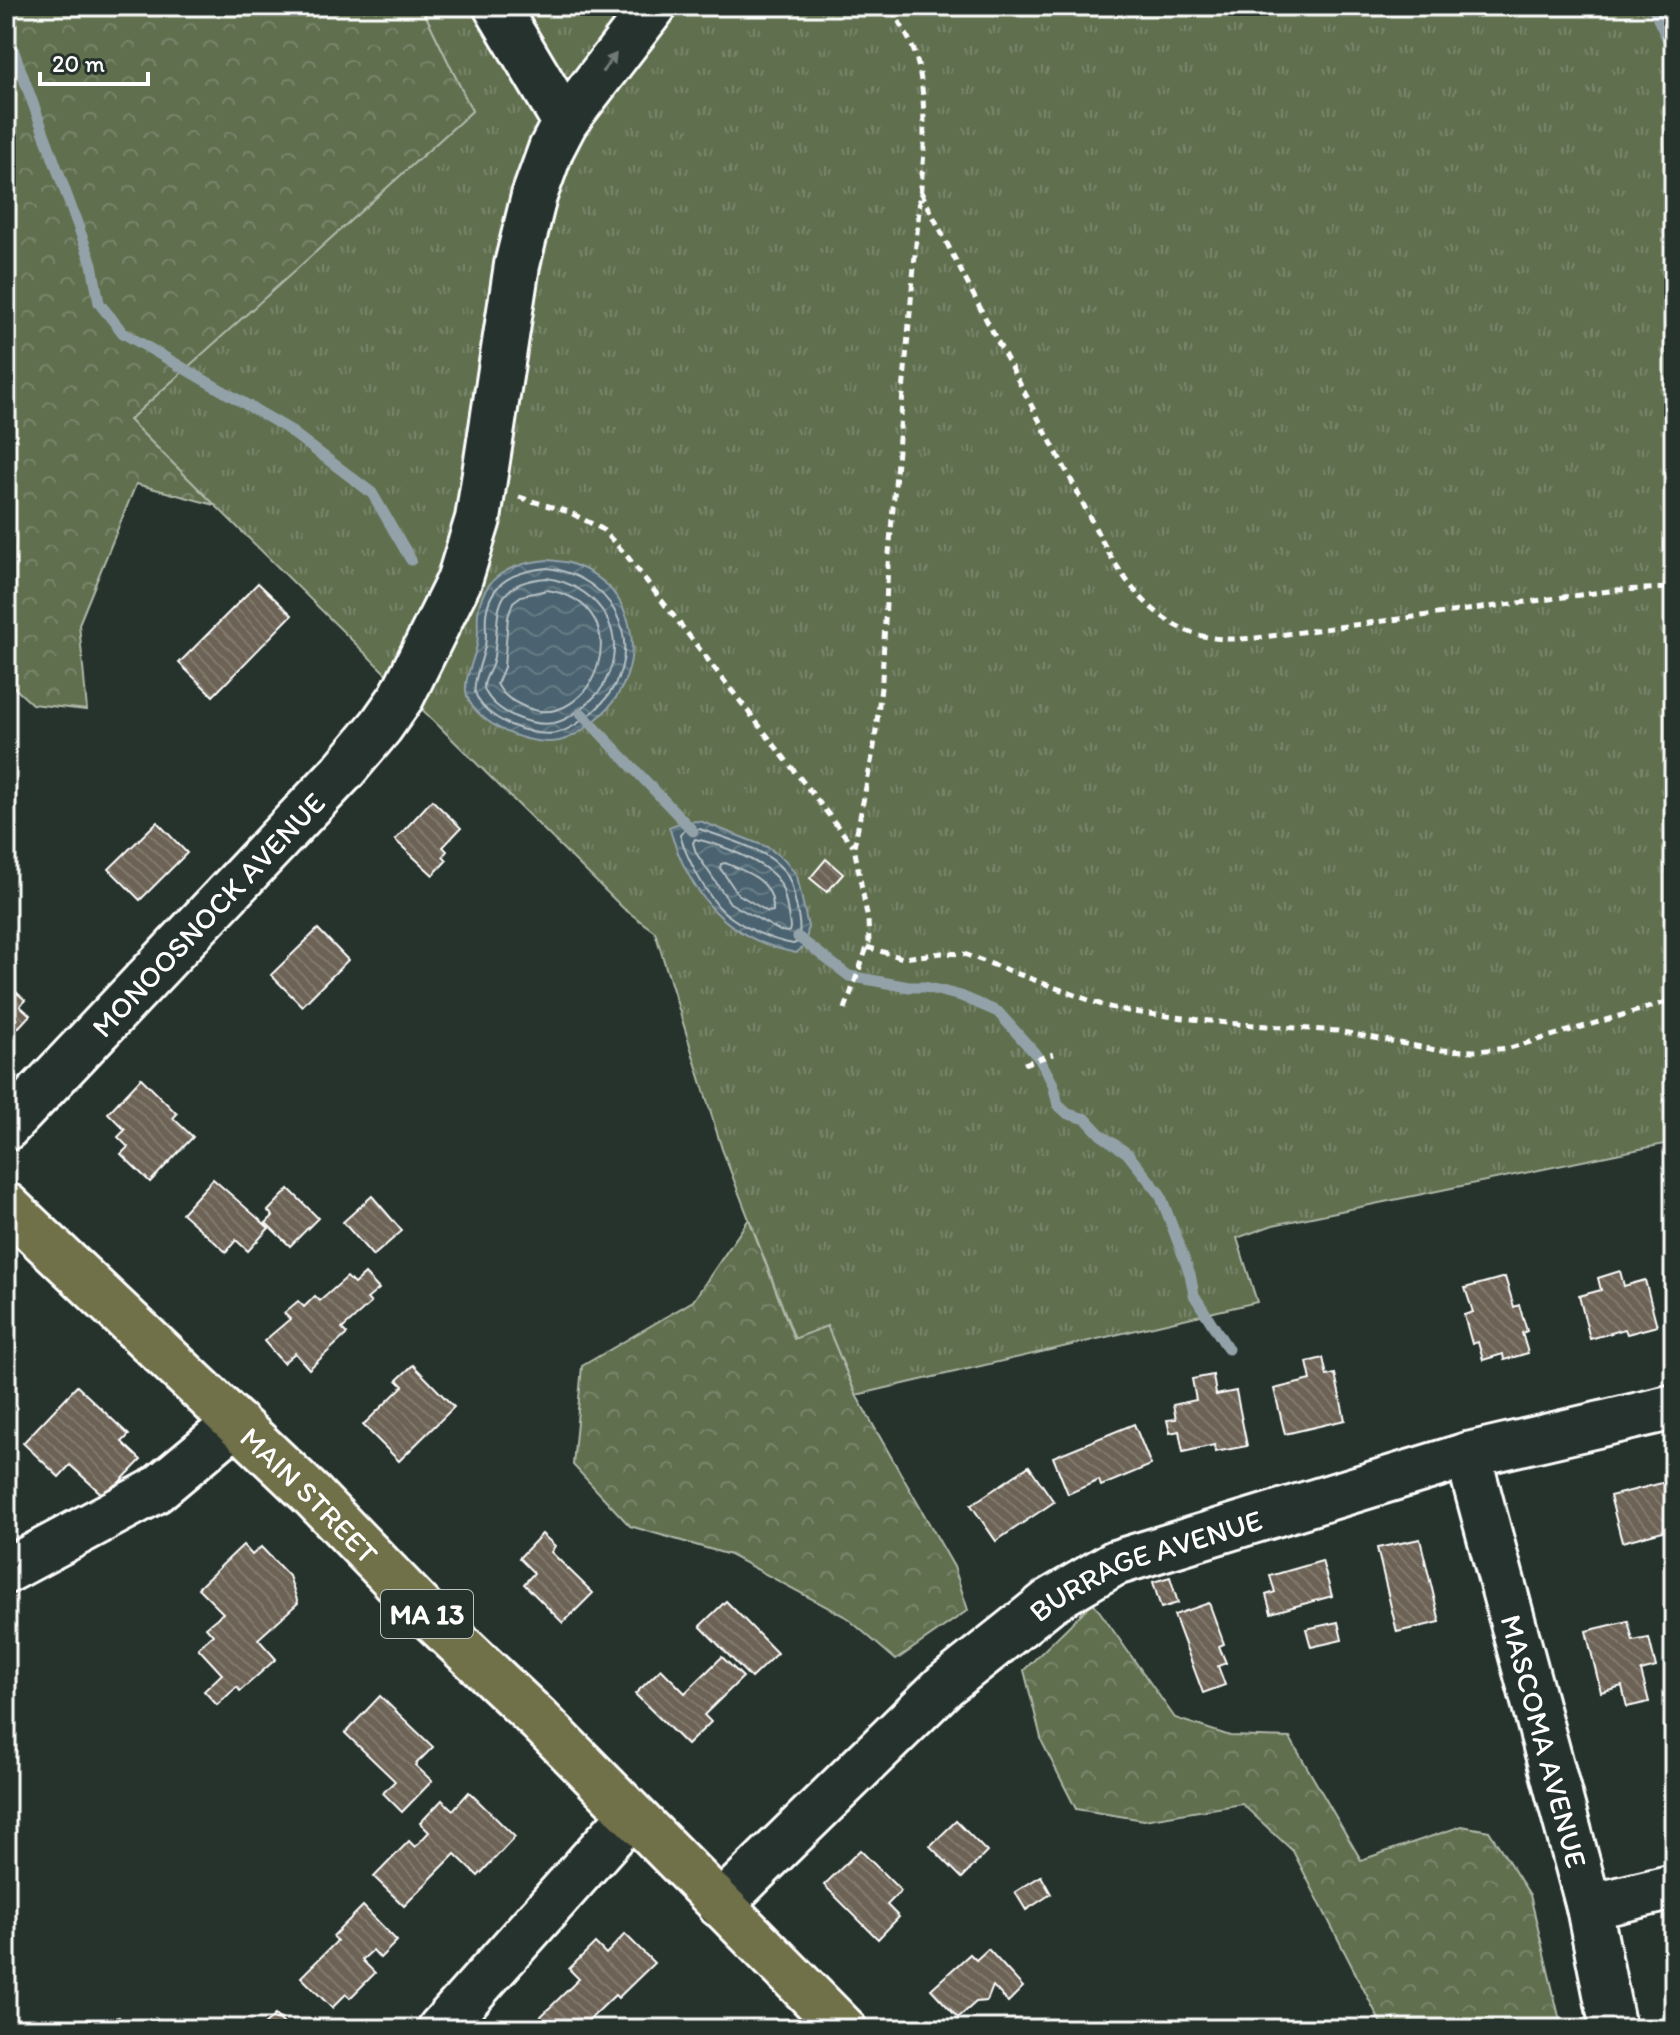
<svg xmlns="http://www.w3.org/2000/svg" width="1680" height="2035" font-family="Itim,sans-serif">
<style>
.grass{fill:url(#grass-tufts);stroke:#b0b7a8;stroke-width:2}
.forest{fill:url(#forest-crowns);stroke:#b0b7a8;stroke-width:2}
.water{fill:url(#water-waves);stroke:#93a2a9;stroke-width:2}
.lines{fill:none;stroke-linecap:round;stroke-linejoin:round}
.shore{stroke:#b7c1c5;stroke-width:2}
.stream{stroke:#93a2a9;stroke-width:11}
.building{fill:url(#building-back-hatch);stroke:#fff;stroke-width:2}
.minor-casing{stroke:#fff;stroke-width:50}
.major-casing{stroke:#fff;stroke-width:50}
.path{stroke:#fff;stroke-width:5;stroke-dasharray:8 6;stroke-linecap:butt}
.minor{stroke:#26332d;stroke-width:44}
.major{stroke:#6f704a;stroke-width:44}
.oneway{fill:#727a76}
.labels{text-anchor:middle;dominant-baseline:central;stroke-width:6;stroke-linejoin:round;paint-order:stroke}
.shield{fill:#26332d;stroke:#bec2c0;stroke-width:2}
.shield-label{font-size:28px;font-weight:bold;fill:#fff}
.street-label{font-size:30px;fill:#fff;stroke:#26332d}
</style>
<defs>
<pattern id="grass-tufts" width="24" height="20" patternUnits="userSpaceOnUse" patternTransform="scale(2)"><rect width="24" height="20" fill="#616f50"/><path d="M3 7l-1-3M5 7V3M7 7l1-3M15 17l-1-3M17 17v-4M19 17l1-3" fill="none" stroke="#79856a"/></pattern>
<pattern id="forest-crowns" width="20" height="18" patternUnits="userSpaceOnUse" patternTransform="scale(2)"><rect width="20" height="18" fill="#616f50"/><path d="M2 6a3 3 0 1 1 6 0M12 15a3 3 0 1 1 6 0" fill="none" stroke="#79856a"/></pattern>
<pattern id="water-waves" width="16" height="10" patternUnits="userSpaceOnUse" patternTransform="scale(2)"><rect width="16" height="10" fill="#4b646f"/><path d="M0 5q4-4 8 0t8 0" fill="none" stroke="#667b85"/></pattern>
<pattern id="building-back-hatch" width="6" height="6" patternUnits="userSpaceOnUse" patternTransform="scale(2)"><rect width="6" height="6" fill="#6c6255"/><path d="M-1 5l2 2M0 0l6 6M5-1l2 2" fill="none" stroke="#827a6e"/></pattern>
</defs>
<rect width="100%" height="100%" fill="#26332d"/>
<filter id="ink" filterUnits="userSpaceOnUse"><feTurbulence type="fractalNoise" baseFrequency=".0125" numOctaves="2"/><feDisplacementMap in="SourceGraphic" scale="16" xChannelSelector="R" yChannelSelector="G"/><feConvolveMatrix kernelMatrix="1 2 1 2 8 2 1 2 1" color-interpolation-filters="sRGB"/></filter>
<g filter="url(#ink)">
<path class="grass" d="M 421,6 L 1674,6 L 1674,1142 L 1273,1225 L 1237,1238 L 1257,1302 L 856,1395 L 827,1326 L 795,1339 L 722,1149 L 655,932 L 623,908 L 129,420 L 472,111 Z"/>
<g class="forest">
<path d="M 6,6 L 421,6 L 472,111 L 129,420 L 215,505 L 136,484 L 79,624 L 87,710 L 32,704 L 6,680 Z"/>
<path d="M 749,1219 L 794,1339 L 827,1326 L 856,1395 L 954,1567 L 968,1610 L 896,1660 L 846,1617 L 730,1555 L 630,1526 L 573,1465 L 582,1366 L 693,1301 Z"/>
<path d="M 1093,1602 L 1175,1718 L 1230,1736 L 1290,1738 L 1361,1860 L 1462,1826 L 1489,1831 L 1530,1895 L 1562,2029 L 1384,2029 L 1293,1851 L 1242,1804 L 1144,1820 L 1076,1809 L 1042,1742 L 1024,1670 Z"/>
</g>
<g class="water">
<path d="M 548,560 C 555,561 565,561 572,564 C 640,587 651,670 600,716 C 590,725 573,738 559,741 C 530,747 477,725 467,696 C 462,681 475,659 477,644 C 479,633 477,623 478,613 C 483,575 513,563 548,560 Z"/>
<path d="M 700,821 L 767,847 L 785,860 L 797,876 L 808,927 L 806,945 L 796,953 C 725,939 689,893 669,827 L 682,822 Z"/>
</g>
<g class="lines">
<g class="shore">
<path d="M 547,568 C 623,578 651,659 594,711 C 584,720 569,730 557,733 C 531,738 483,719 475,692 C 472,683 483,658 485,646 C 487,635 485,625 486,615 C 490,581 516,571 547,568 Z"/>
<path d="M 547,578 C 592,585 626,624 610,670 C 606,680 603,689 595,696 C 584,707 569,720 554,723 C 531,727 496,713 485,691 C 481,682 491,671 493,662 C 502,617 485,583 547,578 Z"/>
<path d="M 547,590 C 644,605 593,736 525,707 C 512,701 504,697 497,684 L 504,667 L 508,617 L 513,602 L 521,596 Z"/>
<path d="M 700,829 C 728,840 777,850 790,881 C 793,888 794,897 796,905 C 799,918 801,929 798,942 L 793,944 C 770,940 742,927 724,912 C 707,897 686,857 680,835 L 684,830 Z"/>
<path d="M 695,839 C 717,843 769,863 780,883 C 786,895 788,913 790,927 L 789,932 L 780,931 L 730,903 L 696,853 L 693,843 Z"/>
<path d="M 725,863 C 750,873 774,881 773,911 L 768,912 L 738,894 L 720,868 L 721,864 Z"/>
</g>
<g class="stream">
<path d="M 1652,6 L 1674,53"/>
<path d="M 6,30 L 92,264 L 99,303 L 123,333 L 285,427 L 372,493 L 411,560"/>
<path d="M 581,713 L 693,831"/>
<path d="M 798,937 L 849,976 L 909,987 L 925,987 L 961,996 L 998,1012 L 1039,1058 L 1053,1084 L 1058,1105 L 1068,1114 L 1086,1119 L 1101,1135 L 1127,1153 L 1160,1194 L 1190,1274 L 1194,1295 L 1228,1349"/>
</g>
</g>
<g class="building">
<path d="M 258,583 L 292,615 L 213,696 L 179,663 Z"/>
<path d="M 432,800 L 461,828 L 443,847 L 447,851 L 443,856 L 447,860 L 433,875 L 395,840 Z"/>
<path d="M 157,822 L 187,853 L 140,900 L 109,869 Z"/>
<path d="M 826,859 L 843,874 L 827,892 L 810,878 Z"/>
<path d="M 318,929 L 348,960 L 302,1006 L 271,975 Z"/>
<path d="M 6,983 L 25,1000 L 20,1006 L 30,1015 L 6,1041 Z"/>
<path d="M 141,1078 L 177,1114 L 173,1118 L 193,1137 L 150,1182 L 121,1154 L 128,1147 L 118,1137 L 125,1130 L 108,1113 Z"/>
<path d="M 213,1179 L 269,1228 L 248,1251 L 236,1240 L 226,1252 L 182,1213 Z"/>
<path d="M 289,1189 L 318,1218 L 290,1246 L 266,1223 L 273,1216 L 268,1211 Z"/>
<path d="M 372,1196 L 402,1231 L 373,1256 L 343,1222 Z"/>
<path d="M 1620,1271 L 1624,1286 L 1645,1280 L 1657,1326 L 1627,1334 L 1625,1329 L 1590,1339 L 1579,1296 L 1601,1290 L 1598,1278 Z"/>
<path d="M 365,1274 L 379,1289 L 367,1299 L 371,1303 L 342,1329 L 347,1334 L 309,1369 L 295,1353 L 283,1363 L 264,1341 L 290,1319 L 284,1313 L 298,1301 L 304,1307 L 315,1296 L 320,1301 L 347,1277 L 354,1284 Z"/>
<path d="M 1505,1277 L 1514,1307 L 1519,1305 L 1527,1331 L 1522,1333 L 1528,1353 L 1504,1360 L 1503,1354 L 1483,1360 L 1478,1342 L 1472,1344 L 1464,1315 L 1473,1312 L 1465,1288 Z"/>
<path d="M 1323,1358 L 1327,1376 L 1335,1374 L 1345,1420 L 1285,1434 L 1274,1389 L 1311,1380 L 1307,1362 Z"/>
<path d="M 413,1365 L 454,1407 L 399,1461 L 363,1425 L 403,1386 L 397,1380 Z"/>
<path d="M 1213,1375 L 1216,1395 L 1236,1391 L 1247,1446 L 1215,1452 L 1214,1445 L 1183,1452 L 1179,1431 L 1170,1433 L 1167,1420 L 1176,1419 L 1173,1405 L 1196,1400 L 1192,1379 Z"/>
<path d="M 77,1386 L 129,1435 L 122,1442 L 141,1460 L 105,1497 L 70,1465 L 59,1477 L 23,1443 Z"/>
<path d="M 1134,1424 L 1151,1465 L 1101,1486 L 1099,1480 L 1068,1494 L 1053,1457 Z"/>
<path d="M 1029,1466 L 1054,1502 L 996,1541 L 971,1505 Z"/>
<path d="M 1674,1480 L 1674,1528 L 1622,1542 L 1610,1496 Z"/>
<path d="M 542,1534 L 555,1546 L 551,1552 L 593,1593 L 563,1623 L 524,1584 L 534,1573 L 519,1558 Z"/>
<path d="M 1420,1539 L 1440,1622 L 1397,1632 L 1377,1548 Z"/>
<path d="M 243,1545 L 252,1555 L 261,1547 L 289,1576 L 298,1603 L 258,1639 L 276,1659 L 240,1691 L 237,1687 L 217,1705 L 204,1691 L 222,1674 L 198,1648 L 213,1635 L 206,1627 L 223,1613 L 198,1588 Z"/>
<path d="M 1322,1561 L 1332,1596 L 1271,1613 L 1266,1595 L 1275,1592 L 1270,1576 Z"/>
<path d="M 1170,1577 L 1178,1603 L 1161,1608 L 1153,1582 Z"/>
<path d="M 726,1601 L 777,1653 L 751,1678 L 700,1626 Z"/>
<path d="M 1209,1603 L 1224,1644 L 1219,1646 L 1226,1663 L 1218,1666 L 1225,1685 L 1203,1693 L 1174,1615 Z"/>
<path d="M 1628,1621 L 1633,1641 L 1649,1638 L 1656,1667 L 1641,1671 L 1649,1702 L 1627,1707 L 1622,1686 L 1601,1692 L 1586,1631 Z"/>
<path d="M 1338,1622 L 1342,1640 L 1311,1647 L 1306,1629 Z"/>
<path d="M 722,1657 L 743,1677 L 704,1715 L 711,1722 L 687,1745 L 635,1694 L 661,1669 L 685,1693 Z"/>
<path d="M 380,1696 L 433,1747 L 415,1765 L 432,1781 L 402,1812 L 383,1793 L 395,1781 L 345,1733 Z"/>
<path d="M 469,1792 L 515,1837 L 478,1876 L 455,1854 L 404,1906 L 374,1877 L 409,1841 L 415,1847 L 429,1832 L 420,1823 L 442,1800 L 453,1810 Z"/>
<path d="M 956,1821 L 987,1852 L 962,1878 L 930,1846 Z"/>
<path d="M 860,1850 L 901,1891 L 887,1905 L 899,1917 L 878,1939 L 824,1885 Z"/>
<path d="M 1041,1876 L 1051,1894 L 1026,1910 L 1015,1892 Z"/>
<path d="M 363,1906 L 397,1941 L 380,1958 L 373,1950 L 362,1960 L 375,1973 L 350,1998 L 346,1994 L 332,2008 L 301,1977 L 337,1941 L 333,1936 Z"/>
<path d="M 625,1934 L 654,1963 L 618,1998 L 615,1995 L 580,2029 L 534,2029 L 531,2026 L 579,1979 L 569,1969 L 595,1943 L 606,1954 Z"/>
<path d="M 988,1949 L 1023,1987 L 1008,2002 L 993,1986 L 987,2001 L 976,2002 L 958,2018 L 931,1989 L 970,1954 L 976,1960 Z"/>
<path d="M 275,2015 L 289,2029 L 260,2029 Z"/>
<path d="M 119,2017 L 122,2029 L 97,2029 L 95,2023 Z"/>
</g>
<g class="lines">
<defs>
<g id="minor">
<path d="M 496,6 L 565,122"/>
<path id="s1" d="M 6,1128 L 344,770 L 381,726 L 402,696 L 459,581 L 478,519 L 517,265 L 534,196 L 551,149 L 565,122 L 654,6"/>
<path id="s2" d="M 1468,1455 L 1589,1907 L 1613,2029"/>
<path d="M 6,1571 L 155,1491 L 236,1423"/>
<path id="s3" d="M 720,1905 L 945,1685 L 1050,1601 L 1115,1563 L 1468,1455 L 1674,1407"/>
<path d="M 1589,1907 L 1674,1887"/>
<path d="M 440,2029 L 631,1815"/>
</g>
<g id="major">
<path id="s4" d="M 6,1205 L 313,1496 L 428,1615 L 539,1720 L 844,2029"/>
</g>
</defs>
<use href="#minor" class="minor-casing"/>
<use href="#major" class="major-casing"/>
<g class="path">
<path d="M 921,192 C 968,286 1017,379 1067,472 C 1092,519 1115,580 1159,614 C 1192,639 1216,641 1256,638 L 1617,590 L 1674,588"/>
<path d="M 519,497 L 569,512 L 602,529 L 627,556 L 853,846"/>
<path d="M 867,947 L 903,958 L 942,953 L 964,954 L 1105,1006 L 1132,1012 L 1227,1023 L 1338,1031 L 1436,1050 L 1475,1051 L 1510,1048 L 1674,1000"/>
<path d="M 845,1009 L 869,942 L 868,920 L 854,847 L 874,747 L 882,679 L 888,565 L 924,152 C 924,118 925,83 914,51 C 908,35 898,21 890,6"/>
<path d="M 1024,1064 L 1053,1054"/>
</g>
<use href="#minor" class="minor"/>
<use href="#major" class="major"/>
</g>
<defs><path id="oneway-solid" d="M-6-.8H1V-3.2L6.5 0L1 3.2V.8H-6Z" transform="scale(2)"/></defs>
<use class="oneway" href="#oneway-solid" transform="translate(609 63) rotate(-53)"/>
</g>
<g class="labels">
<rect class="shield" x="381" y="1590" width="92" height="48" rx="6"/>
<g class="shield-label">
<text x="427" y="1614">MA 13</text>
</g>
<g class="street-label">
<text stroke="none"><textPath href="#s1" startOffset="294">MONOOSNOCK AVENUE</textPath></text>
<text stroke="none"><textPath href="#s4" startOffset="420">MAIN STREET</textPath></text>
<text stroke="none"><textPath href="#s3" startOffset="552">BURRAGE AVENUE</textPath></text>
<text stroke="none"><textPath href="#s2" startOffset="296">MASCOMA AVENUE</textPath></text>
</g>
</g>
<rect width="1680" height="2035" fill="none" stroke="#26332d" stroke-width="32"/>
<rect x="16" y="16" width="1648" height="2003" fill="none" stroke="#fff" stroke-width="3" filter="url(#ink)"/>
<path d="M40 72v12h108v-12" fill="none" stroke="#ffffff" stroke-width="4"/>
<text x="52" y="72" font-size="24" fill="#ffffff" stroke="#26332d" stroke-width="6" paint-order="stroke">20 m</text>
</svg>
